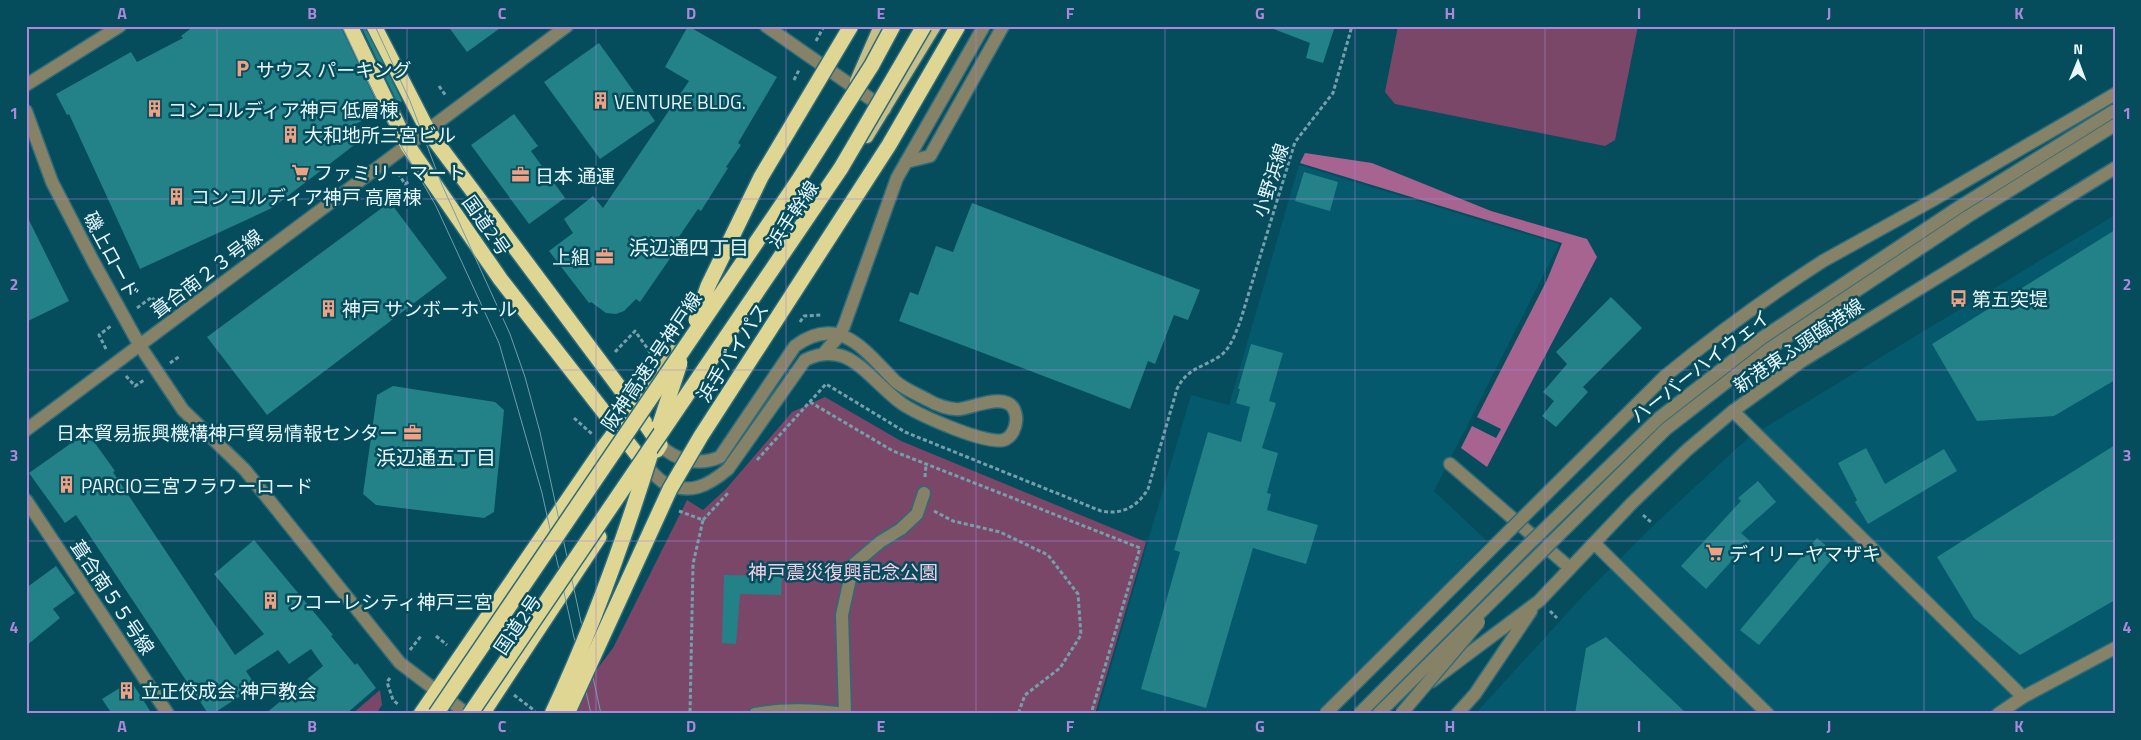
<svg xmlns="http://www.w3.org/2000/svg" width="2141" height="740" font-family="'Titillium Web','Noto Sans JP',sans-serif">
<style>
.built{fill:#05596c}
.green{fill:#7a4769}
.forest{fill:#a76491}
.building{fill:#228287}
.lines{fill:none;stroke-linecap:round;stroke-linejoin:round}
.minor-casing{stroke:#2e6b7a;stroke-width:15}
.major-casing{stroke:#2e6b7a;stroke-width:15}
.highway-casing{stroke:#2e6b7a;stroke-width:18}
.path{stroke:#75a0ab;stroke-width:3;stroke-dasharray:4 2.5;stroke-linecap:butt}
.minor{stroke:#868268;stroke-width:12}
.major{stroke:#c7be88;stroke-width:12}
.highway{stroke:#e0d694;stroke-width:15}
.tram{stroke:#729ea9;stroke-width:1}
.minor-bridge-casing{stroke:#2e6b7a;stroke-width:15;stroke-linecap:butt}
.highway-bridge-casing{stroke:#2e6b7a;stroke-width:18;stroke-linecap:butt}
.minor-bridge{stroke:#868268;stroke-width:12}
.highway-bridge{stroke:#e0d694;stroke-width:15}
.grid{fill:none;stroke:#ac87da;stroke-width:1;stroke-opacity:0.55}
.labels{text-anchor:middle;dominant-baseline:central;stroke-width:5;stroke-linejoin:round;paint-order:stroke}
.poi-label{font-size:19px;fill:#e8f7fc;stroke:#054c5d;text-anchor:start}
.street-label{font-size:19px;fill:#e8f7fc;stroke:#054c5d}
.park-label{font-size:19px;fill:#f4cde5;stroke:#054c5d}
.neighbourhood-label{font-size:20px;fill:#e8f7fc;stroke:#054c5d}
.neatline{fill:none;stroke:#ac87da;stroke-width:2}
.grid-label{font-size:16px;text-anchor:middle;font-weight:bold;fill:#ac87da}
</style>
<rect width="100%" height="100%" fill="#054c5d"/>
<g class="built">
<path d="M 1299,165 L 1559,244 L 1434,491 L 1487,541 L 1319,714 L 1097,714 L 1191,395 L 1229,405 Z"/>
<path d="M 2115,215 L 2115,714 L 1475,714 L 1581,598 L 1657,522 L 1749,437 Z"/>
</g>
<g class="green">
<path d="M 1398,26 L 1638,26 L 1615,140 L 1605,146 L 1395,104 L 1385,92 Z"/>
<path d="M 825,397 L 901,441 L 1146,542 L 1095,714 L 563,714 L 613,648 L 687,500 L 703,510 L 726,489 L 792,412 Z"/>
<path d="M 380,690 L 382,705 L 376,714 L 352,714 Z"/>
</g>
<path class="forest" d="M 1305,153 L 1372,163 L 1491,211 L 1587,239 L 1597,257 L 1487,467 L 1461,448 L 1472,426 L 1496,438 L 1501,429 L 1477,417 L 1547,280 L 1562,243 L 1300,163 Z"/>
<g class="building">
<path d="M 194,26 L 341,26 L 381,112 L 349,127 L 357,143 L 272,208 L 140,269 L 69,114 L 67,115 L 56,94 L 131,52 L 137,62 L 183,38 L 181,36 Z"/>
<path d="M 361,26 L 365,26 L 402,101 L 398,104 Z"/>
<path d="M 448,26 L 503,26 L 467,52 Z"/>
<path d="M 688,26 L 777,77 L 738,143 L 741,145 L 726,167 L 728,168 L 701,211 L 698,209 L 678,238 L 682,241 L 640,302 L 636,299 L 624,311 L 616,314 L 606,313 L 591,302 L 589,303 L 549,251 L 573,233 L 564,219 L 593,196 L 603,208 L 689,81 L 665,67 Z"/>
<path d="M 1271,26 L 1335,26 L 1323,63 L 1306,58 L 1310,43 L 1271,28 Z"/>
<path d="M 599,43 L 655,121 L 600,159 L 544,82 Z"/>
<path d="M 514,114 L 538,146 L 531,151 L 565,198 L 529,224 L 471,145 Z"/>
<path d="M 1304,172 L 1338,182 L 1330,211 L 1295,201 Z"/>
<path d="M 390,202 L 447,278 L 267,415 L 207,337 Z"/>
<path d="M 972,203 L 1200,290 L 1188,320 L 1174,315 L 1155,364 L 1148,361 L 1130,409 L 899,321 L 910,292 L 918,295 L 936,246 L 953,252 Z"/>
<path d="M 26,214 L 69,301 L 26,322 Z"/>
<path d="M 2115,230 L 2115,380 L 2054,416 L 1977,421 L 1932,344 Z"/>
<path d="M 1611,297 L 1642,328 L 1583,387 L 1588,392 L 1556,427 L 1542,416 L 1554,401 L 1543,392 L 1567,364 L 1556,352 Z"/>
<path d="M 1251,344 L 1283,353 L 1269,401 L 1276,403 L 1262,448 L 1278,453 L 1267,493 L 1271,494 L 1267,510 L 1318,525 L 1306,564 L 1253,548 L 1206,708 L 1141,689 L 1180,552 L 1174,550 L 1208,432 L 1241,442 L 1250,407 L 1236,403 L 1240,389 L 1238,389 Z"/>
<path d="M 393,386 L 495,402 L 504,410 L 494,512 L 484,518 L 376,505 L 363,494 L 377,395 Z"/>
<path d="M 87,432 L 115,471 L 113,472 L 235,655 L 264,634 L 214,574 L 254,540 L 333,635 L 331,636 L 355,665 L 357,663 L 376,688 L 346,714 L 265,714 L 323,666 L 311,649 L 289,664 L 278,650 L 246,671 L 256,686 L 214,713 L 207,712 L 76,515 L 65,523 L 29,473 Z"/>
<path d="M 2115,445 L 2115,600 L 2020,655 L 1974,618 L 1937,557 Z"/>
<path d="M 1866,448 L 1885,484 L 1944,449 L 1957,471 L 1868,524 L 1855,502 L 1857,500 L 1838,463 Z"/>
<path d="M 1758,481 L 1776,502 L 1741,533 L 1750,541 L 1706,589 L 1681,566 L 1741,501 L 1738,498 Z"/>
<path d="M 1817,538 L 1836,554 L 1759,645 L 1740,630 Z"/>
<path d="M 56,566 L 75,593 L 53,609 L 60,618 L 26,646 L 26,588 Z"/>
<path d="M 724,575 L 782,576 L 781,595 L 740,594 L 736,644 L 722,643 Z"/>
<path d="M 1606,637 L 1687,714 L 1575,714 L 1586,648 Z"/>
<path d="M 131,681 L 152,714 L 112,714 L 102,699 Z"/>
</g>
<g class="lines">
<defs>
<g id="minor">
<path d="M 766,26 L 885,109"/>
<path d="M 26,85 L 120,26"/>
<path d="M 26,111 L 52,182 L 93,261 L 140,346 L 183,410 L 245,470 L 400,663 L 467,714"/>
<path d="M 906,162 L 930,156 L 1003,26"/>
<path d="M 1823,261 L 1933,200 L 2115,94"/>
<path d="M 823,354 L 839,336 L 844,326 L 897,178 L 984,26"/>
<path d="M 1733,411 L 2023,697"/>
<path d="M 26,430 L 567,26"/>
<path d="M 1450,464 L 1570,568"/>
<path d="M 646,466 C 651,471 657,478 663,482 C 689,496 708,486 728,469 L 805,360 C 817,354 829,352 842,356 C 862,362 885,393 904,405 C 920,415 991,448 1006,439 C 1015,434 1018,420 1015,412 C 1009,391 974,407 960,409 C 950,410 936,405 928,400 C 917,394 904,389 895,381 C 865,351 840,313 795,346 L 720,457 C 699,466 676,461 660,445"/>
<path d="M 26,500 L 168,714"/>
<path d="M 1594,543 L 1768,714"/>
<path d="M 1432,681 L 1539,601 L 1632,503 L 1687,450 L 1733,411 L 1802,361 L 2115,168"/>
<path d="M 755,714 C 786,708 814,710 845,714"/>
<path d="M 845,714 L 842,615 L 853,565 L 880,542 L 901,529 L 917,514 L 924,493"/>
<path d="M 1457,714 L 1475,694 L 1531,611"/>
<path d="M 1998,714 L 2023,697 L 2115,648"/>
</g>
<g id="major">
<path d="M 856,81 L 880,26"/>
<path d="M 867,137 L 935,26"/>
<path d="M 634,407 L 675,350"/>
</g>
<g id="highway">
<path d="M 350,26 L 408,146 L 501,280 L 646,466"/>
<path d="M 374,26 L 428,131 L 634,407 L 660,445 L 657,450"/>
<path d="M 421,714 L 604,447 L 634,407"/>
<path d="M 482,714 L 599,537"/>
</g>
</defs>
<use href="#minor" class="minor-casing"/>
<use href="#major" class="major-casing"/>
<use href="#highway" class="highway-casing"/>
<g class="path">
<path d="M 816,41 L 824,26"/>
<path d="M 794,80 L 799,70"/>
<path d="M 439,86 L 446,96"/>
<path d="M 369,129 L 379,145"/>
<path d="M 398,173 L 405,184 L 410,181"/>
<path d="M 137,308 L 152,297 L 160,309"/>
<path d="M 800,322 L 804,316 L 821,315"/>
<path d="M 106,349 L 99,335 L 111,326"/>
<path d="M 615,352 L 635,331 L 652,355"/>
<path d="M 170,363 L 180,356"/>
<path d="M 126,376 L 135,386 L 144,380"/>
<path d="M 810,402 L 893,451 L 1140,548 L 1091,714"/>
<path d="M 574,418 L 592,434"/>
<path d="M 757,460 L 826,384 L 905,432 L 1101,511 C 1122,515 1137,507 1148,489 L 1177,389 C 1187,368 1202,368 1220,356 C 1231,348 1235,334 1240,322 L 1295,142 L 1333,93 L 1352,26"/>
<path d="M 925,477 L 926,465"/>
<path d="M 679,511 L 703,520 L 693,564 L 690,714"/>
<path d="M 934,511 L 953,521 L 1000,532 L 1048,555 L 1078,594 L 1081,635 L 1060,668 L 1025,695 L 1018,714"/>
<path d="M 1643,515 L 1652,523"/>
<path d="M 703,520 L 728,493"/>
<path d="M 1550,611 L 1557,618"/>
<path d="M 436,636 L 447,645"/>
<path d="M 410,650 L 421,636"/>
<path d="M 390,678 L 387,682 L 393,700 L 399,705"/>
<path d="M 514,695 L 535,711"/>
</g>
<use href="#minor" class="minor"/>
<use href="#major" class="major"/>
<use href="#highway" class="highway"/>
<g class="tram">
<path d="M 342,26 L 384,116 L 436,206 L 499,343 L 542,493 L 591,714"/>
<path d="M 375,26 L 410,101 L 442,185 L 510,334 L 525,377 L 540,432 L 601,714"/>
</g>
<defs>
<g id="minor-bridge">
<path d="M 1325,714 L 1664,377 C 1715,335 1767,297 1823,261"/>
<path d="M 1359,714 L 1530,543 L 1659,418 L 1762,338 L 1959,207 L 2115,110"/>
<path d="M 1378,714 L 1666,429 L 1769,349 L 1967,217 L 2115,125"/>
<path d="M 1401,714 L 1479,622"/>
</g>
<g id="highway-bridge">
<path d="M 696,320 L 708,286 L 761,177 L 851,26"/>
<path d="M 660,424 L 680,363"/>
<path d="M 436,714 L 798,181 L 872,65 L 893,26"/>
<path d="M 470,714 L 841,168 L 924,26"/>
<path d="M 552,714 C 591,631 623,543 650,456"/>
<path d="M 567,714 L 670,489 L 701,436 L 889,145 L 958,26"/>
</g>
</defs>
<use href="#minor-bridge" class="minor-bridge-casing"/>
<use href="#highway-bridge" class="highway-bridge-casing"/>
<use href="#minor-bridge" class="minor-bridge"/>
<use href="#highway-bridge" class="highway-bridge"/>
</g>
<path class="grid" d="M 217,26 L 217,714M 407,26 L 407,714M 596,26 L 596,714M 786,26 L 786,714M 976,26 L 976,714M 1165,26 L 1165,714M 1355,26 L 1355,714M 1545,26 L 1545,714M 1734,26 L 1734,714M 1924,26 L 1924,714M 26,199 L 2115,199M 26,370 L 2115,370M 26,541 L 2115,541"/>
<defs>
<symbol id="parking-bare" viewBox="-9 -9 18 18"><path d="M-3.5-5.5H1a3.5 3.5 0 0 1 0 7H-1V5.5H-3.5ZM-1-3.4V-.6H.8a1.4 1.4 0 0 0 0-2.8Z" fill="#f3a082" stroke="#054c5d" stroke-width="2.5" paint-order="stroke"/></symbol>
<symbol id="building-bare" viewBox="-9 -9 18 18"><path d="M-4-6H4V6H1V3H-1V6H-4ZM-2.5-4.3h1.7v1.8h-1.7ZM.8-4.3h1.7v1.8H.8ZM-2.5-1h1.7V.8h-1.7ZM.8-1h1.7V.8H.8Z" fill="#f3a082" stroke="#054c5d" stroke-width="2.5" paint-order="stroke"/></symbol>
<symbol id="supermarket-bare" viewBox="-9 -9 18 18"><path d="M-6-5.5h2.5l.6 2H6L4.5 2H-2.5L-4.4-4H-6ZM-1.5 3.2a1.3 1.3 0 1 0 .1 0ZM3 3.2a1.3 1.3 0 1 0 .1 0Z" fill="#f3a082" stroke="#054c5d" stroke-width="2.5" paint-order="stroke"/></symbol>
<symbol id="office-bare" viewBox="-9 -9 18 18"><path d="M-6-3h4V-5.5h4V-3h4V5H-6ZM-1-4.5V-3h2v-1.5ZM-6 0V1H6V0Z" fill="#f3a082" stroke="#054c5d" stroke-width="2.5" paint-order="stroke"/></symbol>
<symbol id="bus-bare" viewBox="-9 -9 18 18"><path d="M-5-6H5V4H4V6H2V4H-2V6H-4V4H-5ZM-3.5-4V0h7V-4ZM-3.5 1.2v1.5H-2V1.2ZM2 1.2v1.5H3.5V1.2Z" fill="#f3a082" stroke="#054c5d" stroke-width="2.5" paint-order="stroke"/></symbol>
</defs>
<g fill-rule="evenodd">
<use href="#parking-bare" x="230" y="56" width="25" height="25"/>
<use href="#building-bare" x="588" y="88" width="25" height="25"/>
<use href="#building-bare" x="142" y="96" width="25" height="25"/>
<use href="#building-bare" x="278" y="122" width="25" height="25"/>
<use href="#supermarket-bare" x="288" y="160" width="25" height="25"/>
<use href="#office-bare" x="508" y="162" width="25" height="25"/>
<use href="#building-bare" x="164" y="184" width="25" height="25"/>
<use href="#office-bare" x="592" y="244" width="25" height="25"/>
<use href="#bus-bare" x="1946" y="286" width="25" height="25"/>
<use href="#building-bare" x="316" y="296" width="25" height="25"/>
<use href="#office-bare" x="400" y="420" width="25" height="25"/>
<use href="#building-bare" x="54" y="472" width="25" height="25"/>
<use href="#supermarket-bare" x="1702" y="540" width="25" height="25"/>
<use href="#building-bare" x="258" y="588" width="25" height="25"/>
<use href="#building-bare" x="114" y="678" width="25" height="25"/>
</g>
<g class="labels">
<g class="poi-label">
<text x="256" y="69">サウス パーキング</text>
<text x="614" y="101">VENTURE BLDG.</text>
<text x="168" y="109">コンコルディア神戸 低層棟</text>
<text x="304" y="134">大和地所三宮ビル</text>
<text x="314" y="172">ファミリーマート</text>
<text x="535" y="175">日本 通運</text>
<text x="191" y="196">コンコルディア神戸 高層棟</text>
<text x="590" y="256" text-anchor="end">上組</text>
<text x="1972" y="298">第五突堤</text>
<text x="342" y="308">神戸 サンボーホール</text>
<text x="398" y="432" text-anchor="end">日本貿易振興機構神戸貿易情報センター</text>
<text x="81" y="485">PARCIO三宮フラワーロード</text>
<text x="1729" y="553">デイリーヤマザキ</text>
<text x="285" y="601">ワコーレシティ神戸三宮</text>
<text x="141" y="690">立正佼成会 神戸教会</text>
</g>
<g class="street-label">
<text transform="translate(1270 180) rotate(-72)">小野浜線</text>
<text transform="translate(792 214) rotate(-56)">浜手幹線</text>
<text transform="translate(487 225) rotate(55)">国道2号</text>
<text transform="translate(112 255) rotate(62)">磯上ロード</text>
<text transform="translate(206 273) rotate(-37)">葺合南２３号線</text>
<text transform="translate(1798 345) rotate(-34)">新港東ふ頭臨港線</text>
<text transform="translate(732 352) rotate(-57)">浜手バイパス</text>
<text transform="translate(651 361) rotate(-56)">阪神高速3号神戸線</text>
<text transform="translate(1700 366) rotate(-38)">ハーバーハイウェイ</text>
<text transform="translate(113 597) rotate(56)">葺合南５５号線</text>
<text transform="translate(517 624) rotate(-56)">国道2号</text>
</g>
<g class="park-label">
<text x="843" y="571">神戸震災復興記念公園</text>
</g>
<g class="neighbourhood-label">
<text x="689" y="247">浜辺通四丁目</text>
<text x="436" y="457">浜辺通五丁目</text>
</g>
</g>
<rect width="2141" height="740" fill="none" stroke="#054c5d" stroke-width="55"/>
<g transform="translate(2078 62) rotate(1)" stroke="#054c5d" stroke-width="4" paint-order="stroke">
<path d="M0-4L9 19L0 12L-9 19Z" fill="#e8f7fc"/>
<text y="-8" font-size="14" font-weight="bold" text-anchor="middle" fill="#e8f7fc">N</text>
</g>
<rect x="28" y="28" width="2086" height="684" class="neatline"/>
<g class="grid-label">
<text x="122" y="19">A</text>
<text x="312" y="19">B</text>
<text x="502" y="19">C</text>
<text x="691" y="19">D</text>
<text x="881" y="19">E</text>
<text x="1070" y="19">F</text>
<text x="1260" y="19">G</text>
<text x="1450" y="19">H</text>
<text x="1639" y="19">I</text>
<text x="1829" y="19">J</text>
<text x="2019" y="19">K</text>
<text x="14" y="119">1</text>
<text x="2127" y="119">1</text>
<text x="14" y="290">2</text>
<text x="2127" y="290">2</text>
<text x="14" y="461">3</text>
<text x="2127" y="461">3</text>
<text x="14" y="633">4</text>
<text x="2127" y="633">4</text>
<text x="122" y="732">A</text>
<text x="312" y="732">B</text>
<text x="502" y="732">C</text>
<text x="691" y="732">D</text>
<text x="881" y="732">E</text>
<text x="1070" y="732">F</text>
<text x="1260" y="732">G</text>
<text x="1450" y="732">H</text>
<text x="1639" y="732">I</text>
<text x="1829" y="732">J</text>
<text x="2019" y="732">K</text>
</g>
</svg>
